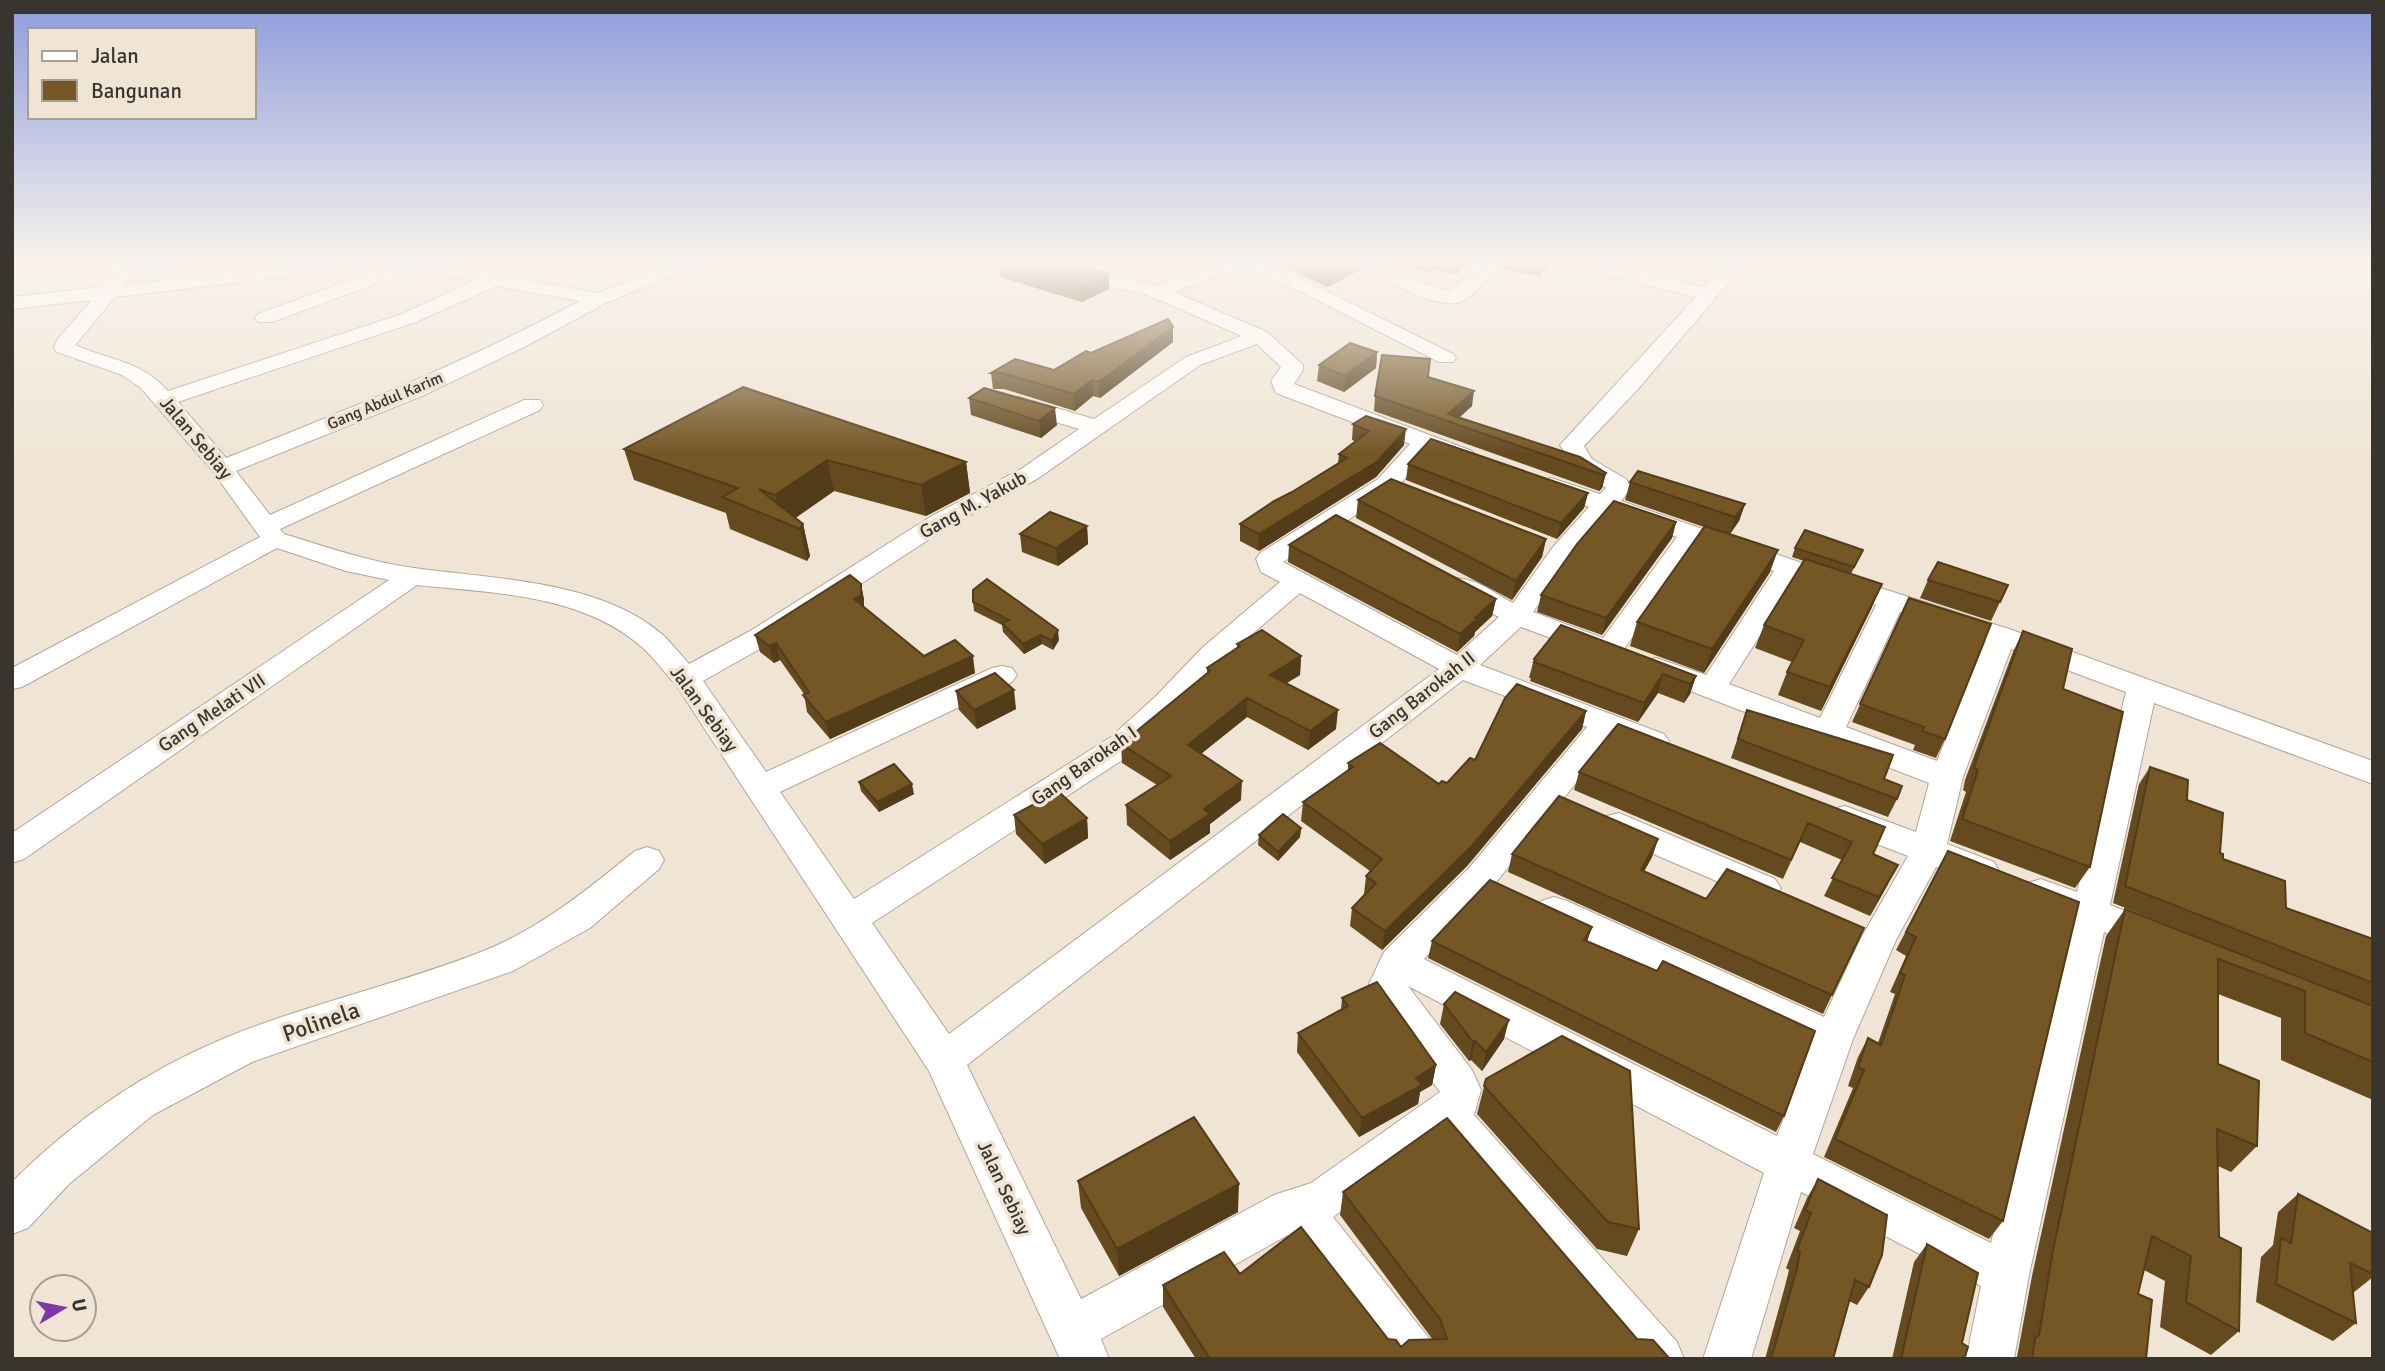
<svg xmlns="http://www.w3.org/2000/svg" width="2385" height="1371" font-family="Signika,sans-serif">
  <style>
    .lines { fill: none; stroke-linecap: round; stroke-linejoin: round }
    .minor-casing { stroke: #b1a698; stroke-width: 2 }
    .minor { fill: #fff; fill-rule: evenodd }
    .wall { fill: #654a20 }
    .shaded-wall { fill: #523c1a }
    .building { fill: #755625; stroke: #523c1a; stroke-width: 2 }
    .labels { text-anchor: middle; dominant-baseline: central; stroke-width: 7; stroke-linejoin: round; paint-order: stroke }
    .far-street-label { font-size: 16px; fill: #38342e; stroke: #f0e5d5 }
    .street-label { font-size: 19px; fill: #38342e; stroke: #f0e5d5 }
    .near-street-label { font-size: 23px; fill: #38342e; stroke: #f0e5d5 }
  </style>
  <rect width="100%" height="100%" fill="#f0e5d5"/>
  <g class="lines">
    <defs>
      <path id="minor" d="M118,262H182L173,267L130,273L123,285L321,262H377L368,267L115,297L75,345C111,361 140,360 168,391L402,314L474,281L403,268L402,274L272,322H258L255,318L258,314L392,265L390,262H428L597,293L681,262H708L705,266L651,284L606,303L526,346L422,396L236,471L270,515L524,400H540L543,405L540,410L280,529L284,534C327,547 369,562 414,568C492,579 602,580 664,636C673,645 681,655 689,664L750,631L930,517L1021,469L1079,429L1011,409L1008,404L1011,399L1019,397L1094,419L1186,357L1242,336L1150,296L1030,266L1027,262H1058L1156,286L1222,262H1268L1453,354L1456,358L1453,362H1439L1246,264L1174,292L1267,332L1303,365V370L1294,384L1472,451L1476,456L1472,461L1464,463L1429,451L1396,489L1283,562L1457,655L1499,617L1449,591L1445,585L1449,579C1471,574 1494,593 1513,603L1553,547L1589,507L1542,490L1539,485L1542,480L1551,478L1600,494L1606,488L1576,469L1560,445L1696,297L1602,274L1600,270L1602,266L1609,264L1704,287L1727,262H1746L1638,389L1584,446L1592,459L1626,479L1631,488L1621,501L1799,562L2012,630L2373,761V784L2154,703L2110,905L2164,926L2169,936L2164,946L2151,950L2104,932L2029,1275L2014,1359H1966L1981,1286L1801,1192L1751,1359H1703L1764,1173L1408,986L1472,1070L1481,1090L1474,1115L1677,1342L1684,1359H1628L1442,1138L1333,1217L1432,1342L1439,1359H1385L1296,1241L1288,1235L1101,1339L1109,1359H1060L929,1071L676,685C665,673 655,659 643,648C583,594 493,593 417,585L24,859L12,863V833L389,580L346,571L277,548L22,687L12,689V668L260,537L214,473L141,388L122,375L57,352L54,348L57,340L92,300L12,309V297L102,287ZM496,286L580,301C466,362 347,410 226,458L178,402L416,322ZM1257,344L1281,367L1271,381L1276,393L1410,444L1378,479L1260,553L1256,559L1261,572L1280,582L1203,647L1156,696L1111,737L854,899L780,792L1012,682L1017,675L1012,668L1002,666L992,668L766,772L703,681L770,643L948,527L1037,479L1200,365ZM1610,514L1677,537L1603,638L1533,612L1571,559ZM1698,545L1774,571L1706,675L1656,658L1646,660L1641,667L1646,674L1929,783L1916,832L1845,806L1833,809L1828,818L1833,827L1908,856L1861,938L1824,1017L1567,901L1554,897L1541,901L1536,911L1541,921L1810,1047L1777,1136L1424,959L1493,886L1613,737L1653,752L1664,748L1669,741L1664,734L1480,665L1521,627L1583,650L1596,652L1599,656L1609,659L1619,656ZM1796,579L1876,605L1820,718L1729,684ZM1300,593L1439,669L949,1034L872,923L1133,753L1178,710L1223,659ZM1900,612L1986,640L1937,761L1846,727ZM2011,649L2126,692L2077,892L2041,879L2028,883L2023,893L2028,903L2070,919L1991,1243L1813,1154L1853,1039L1896,940L1936,867L1982,884L1994,880L1999,871L1994,862L1947,844L1963,777ZM1463,680L1587,727L1469,868L1384,952L1369,984L1379,1006L1440,1092L1311,1183L1274,1195L1081,1299L967,1065Z
        M1354,262H1378L1418,281L1450,292L1481,262L1499,263C1491,275 1477,292 1465,300C1443,315 1378,276 1357,266Z
        M1619,813L1775,879L1781,888L1775,897L1763,901L1607,834L1602,825L1607,816Z
        M647,847L659,851L664,860L659,869L590,928L513,971L252,1062L153,1115L69,1184L28,1228L12,1234V1182C73,1121 145,1071 225,1038C310,1003 401,984 486,950C542,927 588,889 635,851Z"/>
    </defs>
    <use href="#minor" class="minor-casing"/>
    <use href="#minor" class="minor"/>
  </g>
  <path class="wall" d="M999,262L1109,274V289L1082,302L1000,277Z
    M1068,262H1096L1084,266Z
    M1274,262H1361L1360,270L1327,287Z
    M1388,262H1478L1475,264L1467,263L1457,274L1433,270L1430,273Z
    M1499,262H1550L1540,276L1498,269Z
    M1173,327V342L1100,398L1093,396L1075,411L1004,389H993L991,373L1054,370L1091,353Z
    M1377,352L1376,368L1344,392L1317,381L1319,365Z
    M1375,396L1472,406L1459,418L1606,473L1602,488L1599,491L1374,411Z
    M969,398L1057,425L1041,438L971,415Z
    M1353,424L1404,445L1376,477L1259,551L1240,541V524L1338,463L1339,454L1355,441L1352,440Z
    M624,449L966,462L970,493L926,516L834,491L795,518L803,524L810,556L807,561L730,529L726,513L634,480Z
    M1408,464L1588,493L1584,508L1557,539L1406,480Z
    M1630,482L1745,504L1739,521L1730,534L1770,572L1704,673L1630,646L1637,622L1704,527L1625,500Z
    M1358,500L1546,539L1542,557L1512,600L1356,518Z
    M1676,522L1672,538L1602,635L1537,612L1541,595Z
    M1087,526L1088,544L1058,566L1022,552L1020,534Z
    M1289,545L1496,599L1492,616L1475,632L1474,636L1457,652L1288,562Z
    M1795,548L1863,550L1851,574L1872,607L1821,711L1778,695L1787,672L1792,662L1755,648L1764,625L1804,561L1792,557Z
    M1928,580L2000,602L1991,621L1920,598Z
    M861,584L864,600V607L924,656L975,673L830,739L807,712L804,694L780,660L774,663L760,652L755,635Z
    M1909,598L1945,739L1936,758L1913,750L1915,745L1852,722Z
    M973,602L1059,640L1053,650L1042,644L1024,654L1003,632L1002,625L974,611Z
    M2023,631L2063,689L2090,867L2075,888L1950,841L1966,792L1963,790L1965,780L2013,652Z
    M1237,644L1301,656L1300,675L1286,683L1336,729L1308,750L1247,717L1201,754L1241,800L1210,824V833L1170,860L1127,825L1126,805L1157,785L1122,763L1121,744L1207,674V668L1237,648Z
    M1534,659L1696,676L1690,694L1684,703L1658,693L1638,722L1530,681L1531,678H1529Z
    M956,691L1016,709L977,729L959,710Z
    M1747,710L1884,779L1897,799L1888,817L1731,758Z
    M1586,711L1582,729L1467,866L1382,950L1350,926L1352,908L1364,894L1366,876L1370,871L1301,821L1303,802L1348,770V763L1439,784L1447,783L1475,760Z
    M2150,767L2187,800L2223,859L2286,908L2373,939V1100L2281,1060V1018L2218,994V1064L2257,1146L2231,1172L2218,1166L2219,1237L2239,1331L2211,1355L2160,1327L2165,1281L2144,1270L2138,1294L2146,1359H2015L2017,1357L2032,1276L2106,936L2125,909L2312,983L2113,903L2139,784Z
    M1579,772L1885,827L1873,854L1888,884L1870,916L1824,896L1842,860L1800,842L1783,879L1574,790Z
    M859,782L914,794L879,812L861,791Z
    M1014,815L1087,818L1088,838L1045,864L1016,834Z
    M1301,828L1300,837L1278,861L1258,845L1259,835Z
    M1658,839L1652,857L1644,871L1706,899L1832,995L1823,1014L1508,872L1512,854Z
    M1948,851L2003,1221L1989,1239L1824,1157L1853,1088L1848,1086L1858,1057L1868,1038L1878,1043L1895,994L1890,992L1906,956L1896,950Z
    M1592,927L1587,941L1784,1116L1776,1132L1428,958L1432,941Z
    M1342,998L1436,1065L1432,1085L1420,1092L1418,1104L1359,1137L1297,1052L1298,1033L1341,1010Z
    M1444,1004L1504,1039L1482,1071L1471,1060L1469,1061L1440,1024Z
    M1486,1079L1639,1229L1627,1256L1597,1249L1477,1114Z
    M1818,1179L1869,1287L1857,1305L1849,1301L1833,1359H1765L1785,1286L1789,1270L1786,1268L1800,1231L1794,1228L1807,1198Z
    M1078,1181L1238,1212L1119,1276L1081,1208Z
    M1343,1192L1637,1339L1670,1359H1196L1163,1307V1285L1240,1274L1388,1339L1401,1347L1433,1340L1340,1215Z
    M2298,1194L2373,1233V1277L2353,1293L2356,1323L2333,1341L2256,1302L2261,1257L2273,1245L2278,1212Z
    M1927,1244L1962,1343L1964,1359H1892L1914,1262Z"/>
  <path class="shaded-wall" d="M1084,262H1096L1084,266Z
    M1355,262H1361L1360,270L1327,287L1328,275Z
    M1431,262H1434L1433,270L1430,273Z
    M1459,262H1467L1457,274L1458,263Z
    M1544,262H1550L1540,276L1542,264Z
    M1109,274V289L1082,302L1081,287Z
    M1173,327V342L1100,398L1099,382Z
    M1377,352L1376,368L1344,392L1345,376Z
    M1092,380L1093,396L1075,411L1074,394Z
    M1474,391L1472,406L1452,423L1448,414Z
    M1055,408L1057,425L1041,438L1039,421Z
    M1406,429L1404,445L1376,477L1259,551V534Z
    M827,460L834,491L787,524L781,521L775,495Z
    M966,462L970,493L926,516L921,485Z
    M1606,473L1602,488L1599,491L1603,475Z
    M1588,493L1584,508L1557,539L1561,523Z
    M1745,504L1739,521L1729,535L1735,517Z
    M1676,522L1672,538L1602,635L1606,618Z
    M803,524L810,556L807,561L800,529Z
    M1087,526L1088,544L1058,566L1056,548Z
    M1546,539L1542,557L1512,600L1516,581Z
    M1778,550L1770,572L1704,673L1712,649Z
    M861,584L864,600V612L854,599Z
    M1882,584L1872,607L1821,711L1830,687Z
    M1496,599L1492,616L1475,632L1474,636L1457,652L1460,634L1475,618Z
    M1058,630L1059,640L1053,650L1052,641Z
    M1041,635L1042,644L1024,654L1023,644Z
    M776,643L780,660L774,663L769,646Z
    M973,656L975,673L830,739L826,722Z
    M1301,656L1300,675L1269,694L1270,675Z
    M1663,674L1658,693L1638,722L1644,703Z
    M1696,676L1690,694L1684,703L1690,684Z
    M1014,690L1016,709L977,729L974,710Z
    M1247,698V717L1188,764V745Z
    M1338,710L1336,729L1308,750L1310,731Z
    M1586,711L1582,729L1467,866L1382,950L1385,931Z
    M1242,781L1241,800L1210,824V833L1170,860V841L1204,809Z
    M912,784L914,794L879,812L877,802Z
    M1087,818L1088,838L1045,864L1042,844Z
    M1301,828L1300,837L1278,861V852Z
    M1658,839L1652,857L1635,888L1641,870Z
    M1898,865L1888,884L1870,916L1879,897Z
    M1592,927L1586,944L1584,940Z
    M1509,1020L1504,1039L1482,1071L1486,1052Z
    M1475,1041L1471,1060L1469,1061L1473,1042Z
    M1436,1065L1432,1085L1420,1092L1418,1104L1359,1137L1362,1118L1416,1078Z
    M1239,1184L1238,1212L1119,1276L1117,1249Z"/>
  <path class="building" d="M999,262H1061L1109,274L1081,287Z
    M1299,262H1355L1328,275Z
    M1529,262H1544L1542,264Z
    M1168,319L1173,327L1099,382L1092,380L1074,394L1002,373H991L1015,359L1054,370L1086,351L1091,353Z
    M1350,343L1377,352L1345,376L1319,365Z
    M1382,355L1430,359L1428,377L1474,391L1448,414L1580,457L1606,473L1603,475L1375,396Z
    M743,387L966,462L921,485L827,460L775,495L759,489L803,524L800,529L722,497L738,488L624,449Z
    M984,388L1055,408L1039,421L969,398Z
    M1366,416L1406,429L1378,461L1259,534L1240,524L1274,501L1292,492L1347,458L1339,454L1369,431L1353,424Z
    M1431,439L1588,493L1561,523L1408,464Z
    M1638,471L1745,504L1735,517L1630,482Z
    M1391,479L1546,539L1516,581L1358,500Z
    M1614,501L1676,522L1606,618L1541,595L1577,544Z
    M1050,512L1087,526L1056,548L1020,534Z
    M1336,515L1496,599L1475,618L1477,619L1460,634L1289,545Z
    M1705,526L1778,550L1712,649L1637,622Z
    M1805,530L1863,550L1854,567L1795,548Z
    M1805,559L1882,584L1830,687L1787,672L1804,640L1764,625Z
    M1938,562L2008,585L2000,602L1928,580Z
    M850,575L861,584V595L854,599L924,656L955,640L973,656L826,722L803,695L809,692L776,643L769,646L755,635Z
    M987,579L1058,630L1052,641L1041,635L1023,644L1002,623L1009,620L973,602V590Z
    M1909,598L1991,624L1945,739L1922,731L1924,727L1860,704Z
    M1561,625L1696,676L1690,684L1663,674L1644,703L1534,662L1536,660L1534,659Z
    M1262,630L1301,656L1270,675L1338,710L1310,731L1247,698L1188,745L1242,781L1204,809L1210,814L1170,841L1126,805L1171,776L1121,744L1210,671L1207,668L1240,646L1237,644Z
    M2023,631L2072,649L2063,689L2123,712L2090,867L1962,819L1978,770L1974,768L1977,758Z
    M995,673L1014,690L974,710L956,691Z
    M1517,684L1586,711L1471,847L1385,931L1352,908L1376,883L1366,876L1382,859L1303,802L1353,767L1348,763L1380,743L1439,784L1442,781L1447,783L1470,758L1475,760L1505,698Z
    M1747,710L1893,755L1884,779L1902,786L1897,799L1738,739Z
    M1618,724L1885,827L1873,854L1898,865L1879,897L1832,878L1852,842L1808,823L1791,860L1579,772Z
    M894,764L912,784L877,802L859,782Z
    M2150,767L2188,780L2187,800L2223,813L2220,853L2223,854V859L2285,881L2286,908L2373,939V983L2125,886Z
    M1058,791L1087,818L1042,844L1014,815Z
    M1559,796L1658,839L1641,870L1706,899L1727,869L1864,928L1832,995L1512,854Z
    M1283,814L1301,828L1278,852L1259,835Z
    M1948,851L2079,902L2003,1221L1835,1139L1864,1070L1858,1067L1868,1038L1881,1045L1905,975L1900,973L1916,937L1906,932Z
    M1490,880L1592,927L1584,940L1657,971L1663,961L1815,1031L1784,1116L1432,941Z
    M2125,909L2373,1006V1062L2305,1033V991L2218,959V1064L2259,1081L2257,1146L2217,1129L2219,1237L2241,1248L2239,1331L2186,1302L2191,1256L2152,1236L2138,1294L2152,1300L2146,1359H2032L2035,1338L2039,1335L2053,1250Z
    M1377,982L1436,1065L1416,1078L1422,1085L1362,1118L1298,1033L1348,1006L1342,998Z
    M1455,992L1509,1020L1486,1052L1475,1041L1473,1042L1444,1004Z
    M1562,1036L1630,1071L1639,1229L1608,1222L1484,1086L1486,1079Z
    M1194,1117L1239,1184L1117,1249L1078,1181Z
    M1447,1118L1637,1339L1653,1340L1670,1359H1210L1163,1285L1224,1252L1240,1274L1301,1227L1388,1339L1396,1340L1401,1347L1409,1340L1447,1339L1440,1319L1343,1192Z
    M1818,1179L1887,1215L1882,1255L1869,1287L1855,1280L1833,1359H1771L1797,1268L1800,1252L1797,1250L1811,1213L1805,1210Z
    M2298,1194L2373,1233V1274L2350,1263L2356,1323L2276,1284L2281,1238L2291,1243Z
    M1927,1244L1978,1273L1962,1343L1968,1347L1964,1359H1901Z"/>
  <linearGradient id="sky" x2="0" y2="1"><stop stop-color="#8e9bdb"/><stop offset="0.58" stop-color="#f8f3ec"/><stop offset="1" stop-color="#f8f3ec" stop-opacity="0"/></linearGradient>
  <rect width="2385" height="454" fill="url(#sky)"/>
  <g class="labels">
    <g class="far-street-label">
      <text transform="translate(385 401) rotate(-23)">Gang Abdul Karim</text>
    </g>
    <g class="street-label">
      <text transform="translate(196 438) rotate(50)">Jalan Sebiay</text>
      <text transform="translate(973 505) rotate(-29)">Gang M. Yakub</text>
      <text transform="translate(1422 695) rotate(-38)">Gang Barokah II</text>
      <text transform="translate(704 709) rotate(54)">Jalan Sebiay</text>
      <text transform="translate(212 713) rotate(-34)">Gang Melati VII</text>
      <text transform="translate(1084 766) rotate(-35)">Gang Barokah I</text>
      <text transform="translate(1004 1188) rotate(65)">Jalan Sebiay</text>
    </g>
    <g class="near-street-label">
      <text transform="translate(321 1022) rotate(-19)">Polinela</text>
    </g>
  </g>
  <rect width="2385" height="1371" fill="none" stroke="#38342e" stroke-width="28"/>
  <rect x="28" y="28" width="228" height="91" fill="#f0e5d5" stroke="#a69e92" stroke-width="2"/>
  <rect x="42" y="51" width="35" height="10" fill="#ffffff" stroke="#a69e92" stroke-width="2"/>
  <text x="91" y="63" font-size="21" fill="#38342e">Jalan</text>
  <rect x="42" y="80" width="35" height="21" fill="#755625" stroke="#a69e92" stroke-width="2"/>
  <text x="91" y="98" font-size="21" fill="#38342e">Bangunan</text>
  <g transform="translate(63 1308) rotate(80)"><circle r="33" fill="#f0e5d5" stroke="#a69e92" stroke-width="2"/>
  <path d="M0-5L12 26L0 18L-12 26Z" fill="#8037aa"/>
  <text y="-10" font-size="19" font-weight="bold" text-anchor="middle" fill="#38342e">U</text>
  </g>
</svg>
